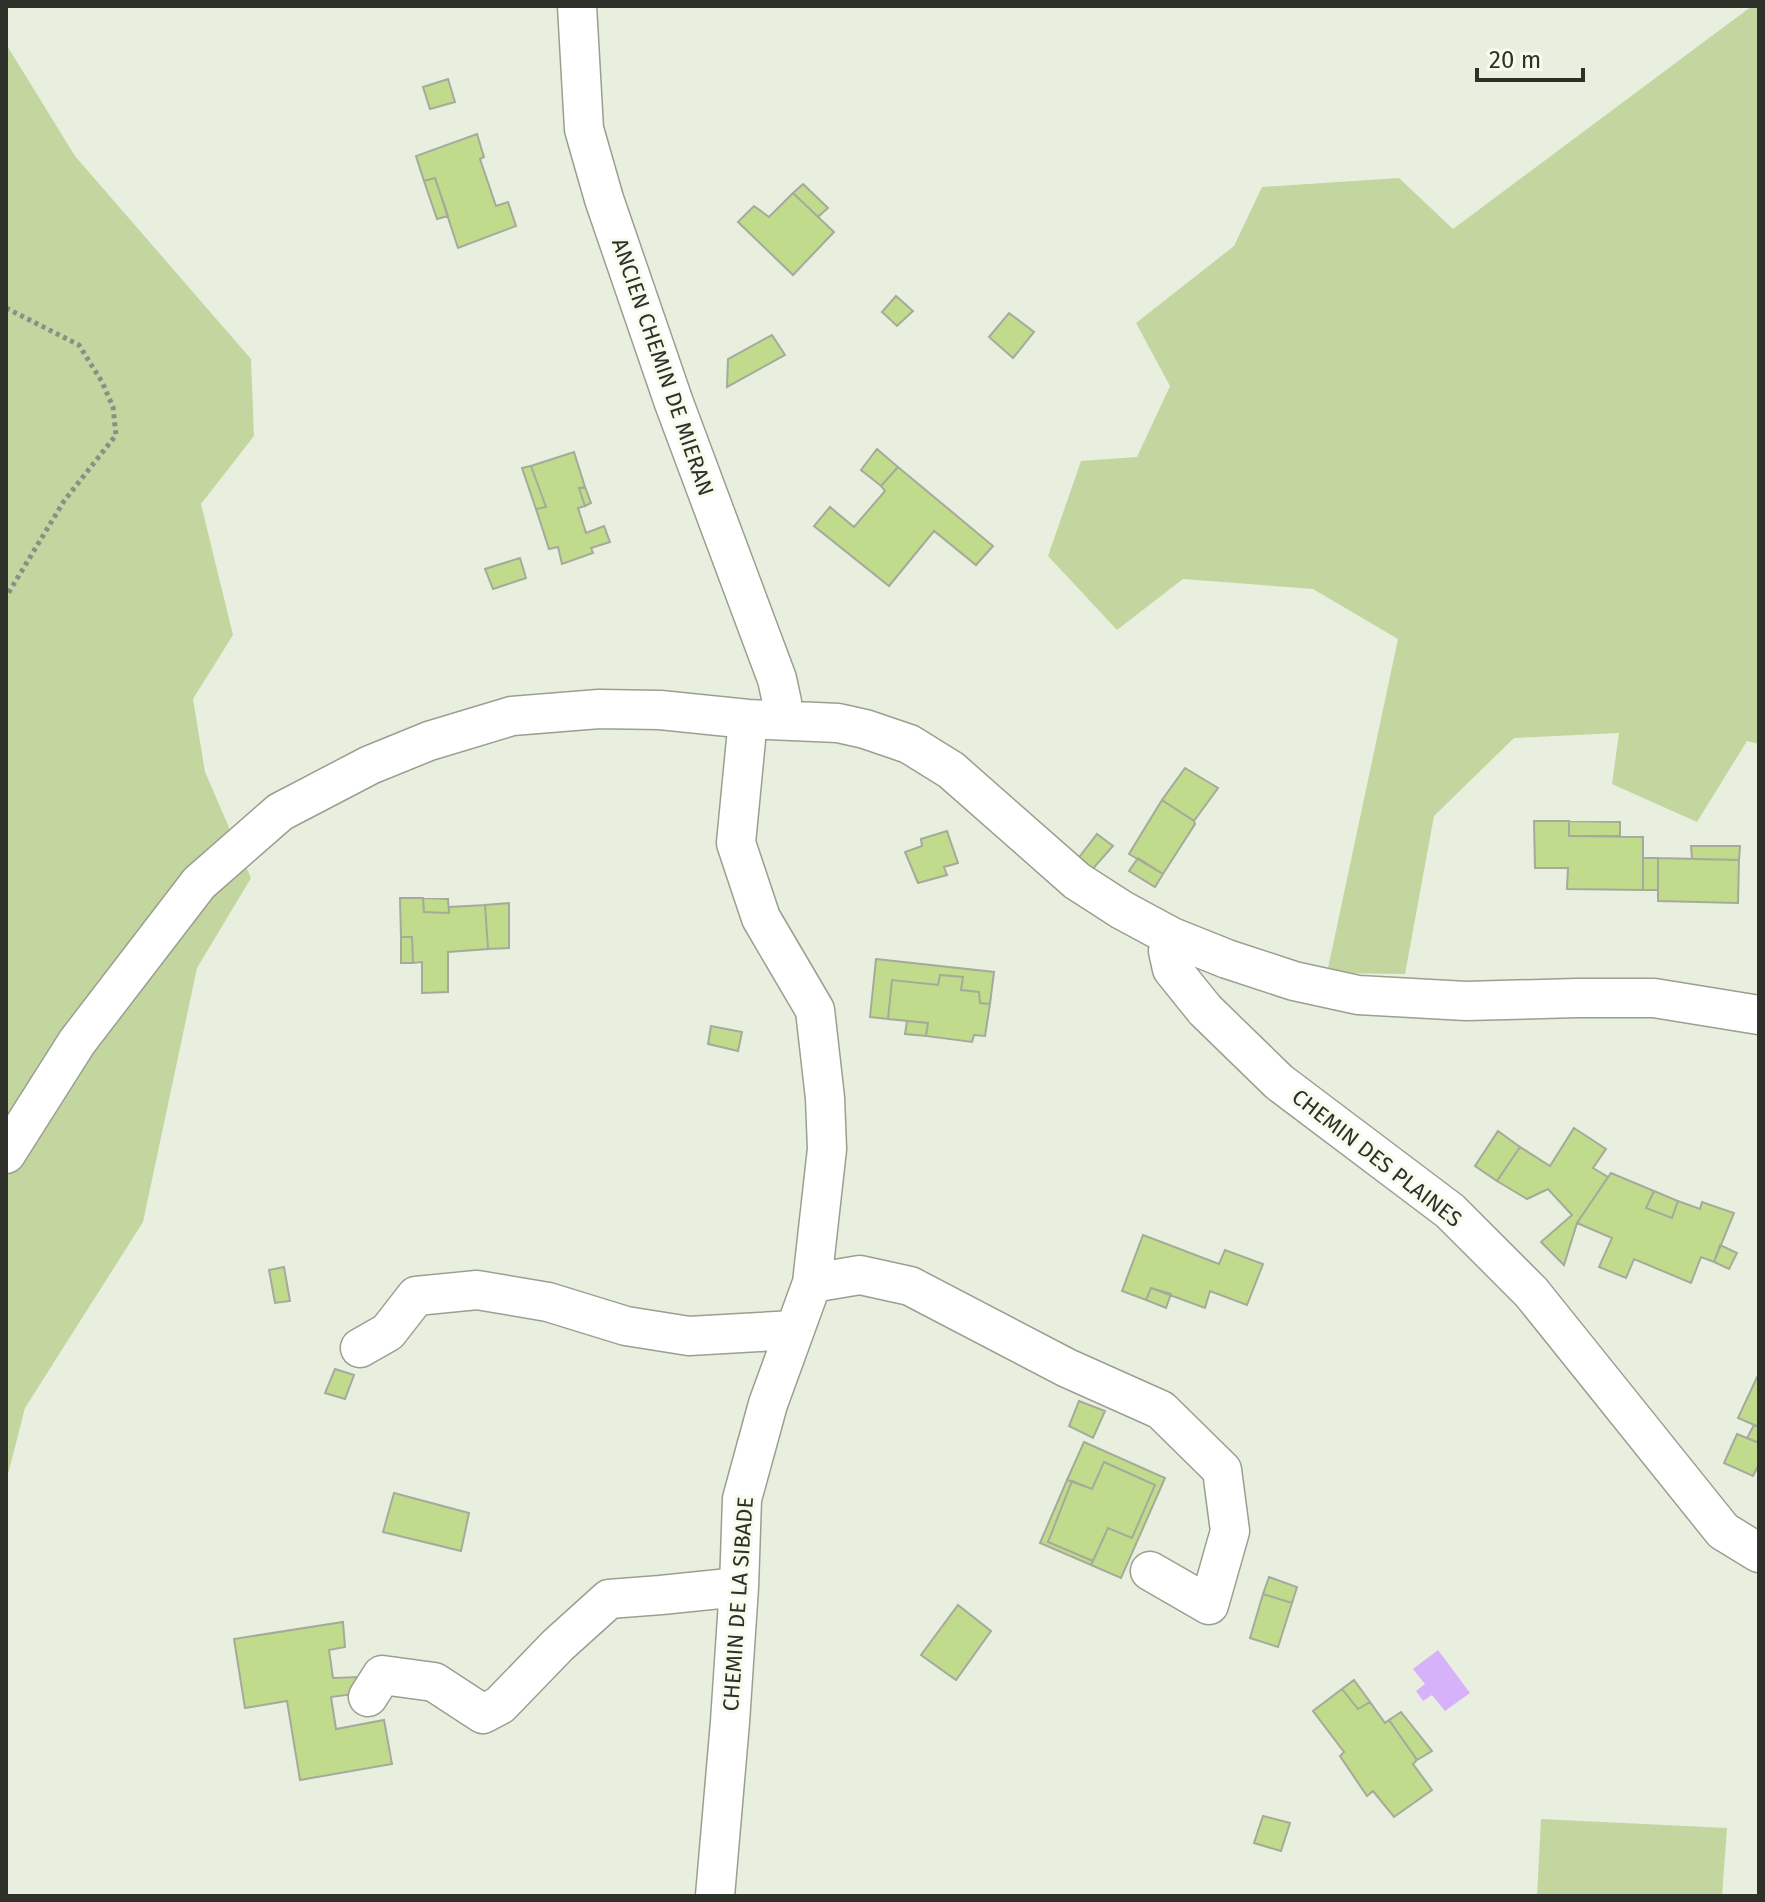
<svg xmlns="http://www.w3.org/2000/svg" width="1765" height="1902" font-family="'Fira Sans',sans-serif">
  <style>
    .green { fill: #c3d6a0 }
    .water { fill: #d6b2fb }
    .building { fill: #c0db8c; stroke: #a5aa9b; stroke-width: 2 }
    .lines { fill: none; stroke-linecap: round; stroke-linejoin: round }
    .minor-casing { stroke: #9a9f90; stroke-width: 41 }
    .path { stroke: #8b8f84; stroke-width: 5; stroke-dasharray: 4 4; stroke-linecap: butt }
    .minor { stroke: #fff; stroke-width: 38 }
    .labels { text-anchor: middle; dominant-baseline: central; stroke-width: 6; stroke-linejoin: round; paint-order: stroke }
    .street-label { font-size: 22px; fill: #2e302a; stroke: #f6fcec }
  </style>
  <rect width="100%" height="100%" fill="#e9efdf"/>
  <path class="green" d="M1752,6H1759V744L1747,741L1697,822L1612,784L1619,733L1514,738L1434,816L1405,974L1327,973L1398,639L1313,589L1183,579L1117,630L1048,556L1081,461L1137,457L1170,386L1136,323L1234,246L1262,187L1399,178L1453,229Z
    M6,44L75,156L251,359L254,436L201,504L233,635L193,699L205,772L251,878L197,968L143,1222L25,1408L6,1482Z
    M1541,1819L1727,1828L1722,1896H1537Z"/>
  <path class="water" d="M1438,1650L1470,1693L1445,1711L1432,1695L1423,1701L1416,1691L1425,1684L1413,1669Z"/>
  <path class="building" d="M448,79L455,102L430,109L423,87Z
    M477,134L484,157L480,159L496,206L508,202L516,226L458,248L435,178L424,181L416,156Z
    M435,178L448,216L437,219L424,181Z
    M803,184L828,208L818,217L793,193Z
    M793,193L834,232L793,275L738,222L754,206L769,217Z
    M896,296L913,311L897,326L882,312Z
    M1009,313L1034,332L1013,358L989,337Z
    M772,335L785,355L727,387L728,359Z
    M877,449L898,467L881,486L861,470Z
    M574,452L585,487L579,488L585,506L578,508L586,533L604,526L610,542L591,548L593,553L562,564L558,547L549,549L536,509L546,507L531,466Z
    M531,466L546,507L536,509L522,468Z
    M898,467L993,546L976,565L934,531L889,586L814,526L830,507L854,527L885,491L881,486Z
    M585,487L591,503L585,506L579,488Z
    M520,558L526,578L493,589L485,569Z
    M1185,768L1218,788L1194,821L1162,800Z
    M1162,800L1194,821L1195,824L1163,874L1129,854Z
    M1534,821H1569V836L1643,837V890L1567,889L1568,868H1535Z
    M1569,821L1620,822V836H1569Z
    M947,831L958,863L944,867L947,875L918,883L905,852L922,846L921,839Z
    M1097,834L1113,846L1091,871L1077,860Z
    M1691,846H1740L1739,860L1692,859Z
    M1138,858L1163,874L1155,887L1129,871Z
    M1643,858H1658V890H1643Z
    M1658,858L1739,860L1738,903L1658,901Z
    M400,898H423L424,912L449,913V907L485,905L488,949L448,952V992L422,993V962L413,963L412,937H401Z
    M423,898L448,899L449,913L424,912Z
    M509,903V948L488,949L485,905Z
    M401,937H412L413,963H401Z
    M876,959L994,972L990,1004L980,1003L979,992L961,990L963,977L940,975L938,985L892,980L888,1019L870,1017Z
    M940,975L963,977L961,990L979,992L980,1003L990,1004L985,1036L974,1035L972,1042L926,1036L928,1023L888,1019L892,980L938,985Z
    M907,1021L928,1023L926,1036L905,1034Z
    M711,1026L742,1032L738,1051L708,1044Z
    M1574,1128L1606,1149L1593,1168L1608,1177L1577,1223L1564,1265L1541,1242L1572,1215L1548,1189L1527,1199L1497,1181L1520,1147L1550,1166Z
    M1498,1131L1520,1147L1497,1181L1475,1166Z
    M1611,1173L1654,1191L1646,1208L1672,1218L1678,1201L1700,1209L1702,1202L1734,1213L1714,1262L1701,1257L1691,1283L1634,1259L1626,1278L1599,1267L1612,1238L1577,1223Z
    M1654,1191L1678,1201L1672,1218L1646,1208Z
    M1143,1235L1219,1264L1225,1250L1263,1264L1247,1305L1210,1291L1205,1308L1151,1288L1146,1300L1122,1291Z
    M1720,1245L1737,1253L1729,1269L1714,1262Z
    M284,1267L290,1301L275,1303L269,1270Z
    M1151,1288L1171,1294L1166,1308L1146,1300Z
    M335,1369L354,1375L345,1399L325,1393Z
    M1759,1373V1427L1738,1418Z
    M1079,1401L1105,1411L1093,1438L1069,1426Z
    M1754,1425L1759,1427V1443L1747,1438Z
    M1737,1434L1759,1443V1464L1753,1476L1724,1463Z
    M1084,1442L1165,1478L1121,1578L1091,1565L1108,1528L1132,1538L1155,1485L1104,1462L1092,1489L1067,1480Z
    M1104,1462L1155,1485L1132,1538L1108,1528L1093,1561L1048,1542L1072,1481L1092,1489Z
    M1067,1480L1072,1481L1048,1542L1093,1561L1091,1565L1040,1543Z
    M394,1493L469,1513L461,1551L383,1532Z
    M1269,1577L1297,1587L1292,1603L1263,1594Z
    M1263,1594L1292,1603L1278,1647L1250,1638Z
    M958,1605L991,1631L956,1680L921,1655Z
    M343,1622L345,1647L329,1650L333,1678L360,1677L361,1693L331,1697L336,1729L384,1720L392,1764L300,1780L287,1701L245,1708L234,1639Z
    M1354,1680L1370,1702L1358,1709L1342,1689Z
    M1342,1689L1358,1709L1370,1702L1385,1723L1389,1720L1417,1760L1413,1764L1432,1790L1394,1817L1373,1791L1367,1796L1340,1756L1344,1752L1313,1711Z
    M1401,1712L1432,1751L1417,1760L1389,1720Z
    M1263,1816L1290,1823L1281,1851L1254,1843Z"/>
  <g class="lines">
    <defs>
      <path id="minor" d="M577,6L584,129L604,199L674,403L777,679L782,702V720
        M1172,937L1168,951L1172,969L1205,1010L1279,1082L1450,1211L1531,1292L1723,1531L1759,1553
        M6,1154L77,1042L199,883L280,812L370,765L429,741L512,716L599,709L660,710L748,719L838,723L865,729L909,744L951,770L1077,881L1122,910L1172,937L1227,959L1294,981L1358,995L1466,1001L1577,998H1654L1759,1015
        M812,1283L860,1275L910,1286L1067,1368L1161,1410L1222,1470L1230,1531L1209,1605L1150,1571
        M360,1348L388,1332L416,1296L477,1290L548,1302L626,1326L689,1336L794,1330
        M368,1697L382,1675L434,1682L483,1714L500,1705L558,1645L609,1599L661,1595L739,1587
        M715,1896L730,1722L739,1587L742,1499L768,1404L812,1283L827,1149L825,1098L815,1010L761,918L736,843L748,719"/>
    </defs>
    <use href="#minor" class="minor-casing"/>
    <path class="path" d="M6,308L79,345L102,382L113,407L116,435L64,501L6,597"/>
    <use href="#minor" class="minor"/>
  </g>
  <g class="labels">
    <g class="street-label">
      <text transform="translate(663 367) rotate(71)">ANCIEN CHEMIN DE MIERAN</text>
      <text transform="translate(1377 1158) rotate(38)">CHEMIN DES PLAINES</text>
      <text transform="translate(738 1604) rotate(-86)">CHEMIN DE LA SIBADE</text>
    </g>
  </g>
  <rect width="1765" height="1902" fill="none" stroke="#2e302a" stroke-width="16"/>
  <path d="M1477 68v12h106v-12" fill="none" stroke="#2e302a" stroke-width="4"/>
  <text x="1489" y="68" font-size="24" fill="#2e302a" stroke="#f6fcec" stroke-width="6" paint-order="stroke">20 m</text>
</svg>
